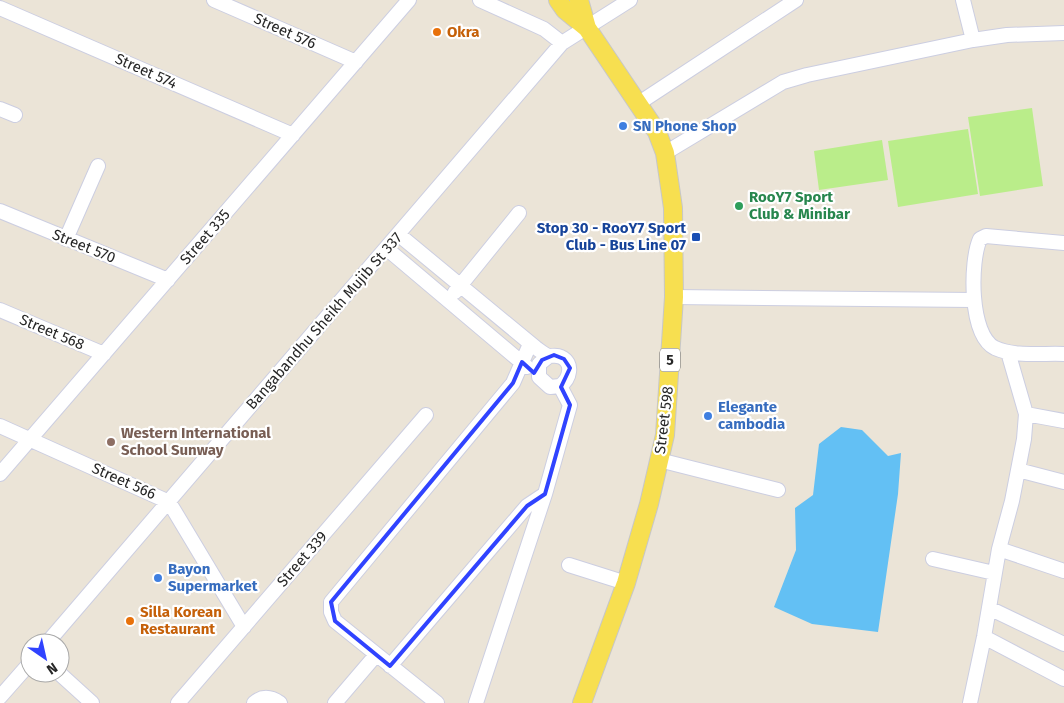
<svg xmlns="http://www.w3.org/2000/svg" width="1064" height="703" font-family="'Fira Sans',sans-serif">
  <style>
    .pitch { fill: #baed8a }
    .water { fill: #63c0f4 }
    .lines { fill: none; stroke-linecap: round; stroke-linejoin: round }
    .minor-casing { stroke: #cccee1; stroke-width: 16 }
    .major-casing { stroke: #c7c7c7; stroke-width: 20 }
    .minor { stroke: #fff; stroke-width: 14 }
    .major { stroke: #f7df50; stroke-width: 18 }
    .marked { fill: none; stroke: #3043ff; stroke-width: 4; stroke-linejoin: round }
    .food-dot { fill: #e8710a; stroke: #fff; stroke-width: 2 }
    .shop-dot { fill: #3f7fe0; stroke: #fff; stroke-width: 2 }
    .leisure-dot { fill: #2e9e5b; stroke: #fff; stroke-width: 2 }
    .transit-dot { fill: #1a4fb4; stroke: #fff; stroke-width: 2 }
    .education-dot { fill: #8d6e63; stroke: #fff; stroke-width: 2 }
    .labels { text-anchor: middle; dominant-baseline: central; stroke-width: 4.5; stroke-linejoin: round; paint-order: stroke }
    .shield { fill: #fff; stroke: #686868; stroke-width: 1 }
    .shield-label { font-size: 14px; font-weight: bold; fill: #272727 }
    .street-label { font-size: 15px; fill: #272727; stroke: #fff }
    .food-label { font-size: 15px; font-weight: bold; fill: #c56008; stroke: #fff; text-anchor: start }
    .shop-label { font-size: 15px; font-weight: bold; fill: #366cbe; stroke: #fff; text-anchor: start }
    .leisure-label { font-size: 15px; font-weight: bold; fill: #27864d; stroke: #fff; text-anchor: start }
    .transit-label { font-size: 15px; font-weight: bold; fill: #164399; stroke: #fff; text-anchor: end }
    .education-label { font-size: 15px; font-weight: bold; fill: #785e54; stroke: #fff; text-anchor: start }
  </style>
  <rect width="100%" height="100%" fill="#ebe4d7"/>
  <path class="pitch" d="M1032,108L1043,186L980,196L968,117Z
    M968,129L978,194L898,207L888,141Z
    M882,140L888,180L819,190L814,151Z"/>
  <path class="water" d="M841,427L862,430L888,456L901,453L898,494L878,632L812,624L774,607L796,550L795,508L813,495L819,444Z"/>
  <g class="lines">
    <defs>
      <path id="minor" d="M214,0L356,62
        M480,0L544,29L562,43
        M963,0L973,40
        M0,8L293,135
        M639,103L796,0
        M0,109L15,115
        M665,153L783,82L807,75L973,40L1007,35L1064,33
        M0,211L168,280
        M398,234L536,348C539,350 545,355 549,356C554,356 557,355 561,357C574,363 570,379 560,386L550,387L539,377V364L549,356
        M66,239L98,166
        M1064,243L986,236L980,239C970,261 969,335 995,348C1015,357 1043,353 1064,354
        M386,248L527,367
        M455,292L519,213
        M674,297L974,300
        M0,310L104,354
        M1026,414L1064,421
        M0,426L169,502L244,627
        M659,460L778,490
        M1018,470L1064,482
        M0,474L409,0
        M999,549L1064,571
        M933,559L994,573
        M569,565L626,583
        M989,608L1064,644
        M984,637L1064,679
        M47,643L562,43L630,0
        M390,666L527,506L545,494
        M59,673L92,703
        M0,697L30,663
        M178,703L426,415
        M254,703C263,695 271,697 280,703
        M335,703L376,655
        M437,703L335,621L331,612V602L513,383L530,344
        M476,703L545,494L570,405L560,386
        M970,703L984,637L999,549L1012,501L1024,439L1026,414L1008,352"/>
      <path id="major" d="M558,0L565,10L587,28L657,132L665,153L673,208L674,297L665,435L649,504L626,583L582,703
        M579,0L587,28"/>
    </defs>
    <use href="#minor" class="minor-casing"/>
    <use href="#major" class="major-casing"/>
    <use href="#minor" class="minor"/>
    <use href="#major" class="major"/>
  </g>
  <path class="marked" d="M554,355L564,359L570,368L561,387L570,405L545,494L527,506L390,666L335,621L331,602L513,383L522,362L534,373L542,360Z"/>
  <g class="food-dot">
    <circle cx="437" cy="32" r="5"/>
    <circle cx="130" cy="621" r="5"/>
  </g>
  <g class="shop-dot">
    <circle cx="623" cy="126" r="5"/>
    <circle cx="708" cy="416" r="5"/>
    <circle cx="158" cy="578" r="5"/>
  </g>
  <circle class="leisure-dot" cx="739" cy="206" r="5"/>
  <rect class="transit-dot" x="691" y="232" width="10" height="10" rx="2.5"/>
  <circle class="education-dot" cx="111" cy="442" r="5"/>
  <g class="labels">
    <rect class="shield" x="660" y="348.5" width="20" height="23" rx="4"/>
    <g class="shield-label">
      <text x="670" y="360">5</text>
    </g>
    <g class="street-label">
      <text transform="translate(285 31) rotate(24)">Street 576</text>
      <text transform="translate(146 71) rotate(24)">Street 574</text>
      <text transform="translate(205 237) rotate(-49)">Street 335</text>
      <text transform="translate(84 246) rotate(22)">Street 570</text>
      <text transform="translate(324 321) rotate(-49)">Bangabandhu Sheikh Mujib St 337</text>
      <text transform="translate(52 332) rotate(23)">Street 568</text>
      <text transform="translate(664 420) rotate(-83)">Street 598</text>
      <text transform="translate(124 481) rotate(24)">Street 566</text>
      <text transform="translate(302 559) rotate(-49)">Street 339</text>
    </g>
    <g class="food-label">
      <text x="447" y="32">Okra</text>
      <text x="140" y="612">Silla Korean<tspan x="140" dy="17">Restaurant</tspan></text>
    </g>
    <g class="shop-label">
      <text x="633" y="126">SN Phone Shop</text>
      <text x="718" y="407">Elegante<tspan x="718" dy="17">cambodia</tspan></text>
      <text x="168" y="569">Bayon<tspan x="168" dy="17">Supermarket</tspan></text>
    </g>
    <g class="leisure-label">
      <text x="749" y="197">RooY7 Sport<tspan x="749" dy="17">Club &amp; Minibar</tspan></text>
    </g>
    <g class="transit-label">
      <text x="686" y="228">Stop 30 - RooY7 Sport<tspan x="686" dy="17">Club - Bus Line 07</tspan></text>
    </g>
    <g class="education-label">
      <text x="121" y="433">Western International<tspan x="121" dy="17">School Sunway</tspan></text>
    </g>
  </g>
  <g transform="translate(45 658) rotate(146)"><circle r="24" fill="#ffffff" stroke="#a9a9a9"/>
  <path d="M0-4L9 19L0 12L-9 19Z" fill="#3043ff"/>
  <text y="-8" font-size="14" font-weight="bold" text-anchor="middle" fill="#272727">N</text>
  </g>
</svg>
